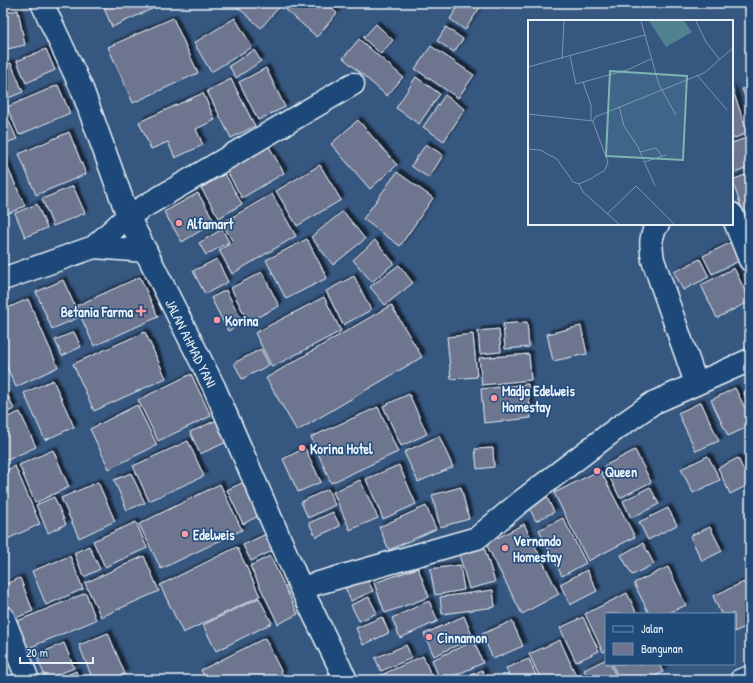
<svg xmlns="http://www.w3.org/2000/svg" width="753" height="683" font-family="'Patrick Hand',sans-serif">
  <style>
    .building { fill: #6d748f; stroke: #e8f1f8; filter: url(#shadow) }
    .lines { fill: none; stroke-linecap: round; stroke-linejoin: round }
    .street-casing { stroke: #e8f1f8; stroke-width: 25 }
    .secondary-casing { stroke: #e8f1f8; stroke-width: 25 }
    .highway-casing { stroke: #e8f1f8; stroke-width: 25 }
    .street { stroke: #1f4a7a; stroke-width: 22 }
    .secondary { stroke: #1f4a7a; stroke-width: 22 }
    .highway { stroke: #1f4a7a; stroke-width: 22 }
    .poi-dot { fill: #ff9aa2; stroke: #1f4a7a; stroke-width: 1.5 }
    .labels { text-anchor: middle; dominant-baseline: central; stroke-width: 3; stroke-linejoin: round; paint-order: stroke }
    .poi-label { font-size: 14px; font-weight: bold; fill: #e8f1f8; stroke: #1f4a7a; text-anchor: start }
    .street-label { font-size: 14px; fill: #e8f1f8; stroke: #1f4a7a }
    .inset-road { fill: none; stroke: #7d95b0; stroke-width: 1 }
    .view { fill: #7cb4b3; fill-opacity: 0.15; stroke: #7cb4b3; stroke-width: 2 }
    .inset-edge { fill: none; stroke: #e8f1f8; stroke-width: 2 }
  </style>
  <defs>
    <filter id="shadow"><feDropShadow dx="3.5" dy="-3.5" stdDeviation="1" flood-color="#0009"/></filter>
  </defs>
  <rect width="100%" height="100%" fill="#365780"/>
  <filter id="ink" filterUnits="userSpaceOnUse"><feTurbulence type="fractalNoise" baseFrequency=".025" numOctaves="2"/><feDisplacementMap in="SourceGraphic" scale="8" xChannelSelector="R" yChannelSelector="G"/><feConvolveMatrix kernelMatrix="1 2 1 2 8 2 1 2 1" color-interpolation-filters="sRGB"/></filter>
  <g filter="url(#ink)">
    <path class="building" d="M102,3H165L112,27Z
      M233,3H277L280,6L261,28Z
      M291,3H326L337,13L317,37L286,10Z
      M460,3H483L465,30L450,19Z
      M18,10L25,45L3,50V13Z
      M173,18L198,73L133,103L108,47Z
      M235,18L252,47L211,72L194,43Z
      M376,24L393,40L381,54L363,38Z
      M446,27L463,39L454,52L437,41Z
      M359,39L403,77L387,96L343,58Z
      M431,46L474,75L458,98L415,69Z
      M46,49L55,70L26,83L17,61Z
      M254,50L261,61L236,78L229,66Z
      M11,63L23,92L3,100V66Z
      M266,68L285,107L258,120L239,82Z
      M416,77L440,94L419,124L396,108Z
      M231,79L255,126L231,138L207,91Z
      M58,85L70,113L19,135L7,107Z
      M750,85V109L742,89Z
      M732,88L748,133L732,139Z
      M203,93L215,120L196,129L203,145L175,158L168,142L151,149L139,122Z
      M445,95L465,109L444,141L423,127Z
      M4,110L17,139L3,144V111Z
      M358,120L397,165L370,189L331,144Z
      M69,132L86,174L36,195L19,154Z
      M749,137L750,167L732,174V143Z
      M266,141L284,173L242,198L224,166Z
      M426,144L443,155L429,178L411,166Z
      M3,157L25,206L3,216Z
      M320,165L341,200L297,226L276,191Z
      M397,172L433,198L400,246L363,219Z
      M750,173V209L743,212L732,180Z
      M225,174L242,204L219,218L201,188Z
      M73,186L85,213L53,226L42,199Z
      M198,193L215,222L182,242L164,212Z
      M272,194L296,236L232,274L219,250L233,242L222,223Z
      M37,204L47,228L25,237L15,213Z
      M343,211L365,239L333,265L311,237Z
      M222,229L229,242L206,255L199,243Z
      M307,239L327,278L286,299L266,260Z
      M375,240L394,263L372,282L353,260Z
      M732,242L741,260L712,274L703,256Z
      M217,259L228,282L205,294L193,271Z
      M700,259L709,277L683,290L674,272Z
      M399,265L413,283L385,305L370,287Z
      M734,268L750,301L717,318L701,285Z
      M262,272L279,306L248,322L231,288Z
      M354,276L371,310L343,325L326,291Z
      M140,277L158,317L94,346L76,306Z
      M63,280L80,317L52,329L36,292Z
      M226,290L243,323L228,331L211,298Z
      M324,297L341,331L272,367L255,333Z
      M28,299L58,367L16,387L3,359V310Z
      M391,305L422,357L297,431L266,378Z
      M527,322L529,347L505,349L503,324Z
      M581,326L587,354L553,361L547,334Z
      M499,329L501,352L480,354L478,331Z
      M74,332L81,347L62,356L55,340Z
      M145,332L166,378L94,411L73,364Z
      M473,334L477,377L451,379L447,337Z
      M261,349L269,365L242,379L234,363Z
      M529,354L531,380L482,385L479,358Z
      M191,374L211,416L158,441L138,400Z
      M53,380L74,427L45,440L24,393Z
      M528,384L531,418L484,423L481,389Z
      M735,388L750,418V426L728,436L711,400Z
      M750,390V405L744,393Z
      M409,394L427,434L401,446L383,406Z
      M8,396L14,409L3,414V398Z
      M701,402L719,441L696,451L678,413Z
      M137,405L157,445L109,469L90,429Z
      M378,407L398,452L331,483L311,437Z
      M20,412L36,447L3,462V419Z
      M217,420L227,442L200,454L190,432Z
      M439,436L453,467L418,482L404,452Z
      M188,441L204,476L149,501L133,466Z
      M305,448L321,482L298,492L283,459Z
      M493,448L494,467L477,469L475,449Z
      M53,450L69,487L35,503L19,465Z
      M635,450L651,482L620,498L604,466Z
      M708,456L720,480L693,493L681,469Z
      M738,458L750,484L730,494L718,468Z
      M399,465L416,504L383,519L366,479Z
      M15,466L40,524L3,541V472Z
      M600,470L635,537L588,561L554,493Z
      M131,473L145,503L127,510L114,480Z
      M248,480L264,513L243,524L227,490Z
      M360,480L378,518L350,530L333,492Z
      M98,482L115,521L79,538L61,498Z
      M220,484L242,530L161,569L139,524Z
      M461,487L469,519L440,527L432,495Z
      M650,487L659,504L631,518L623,501Z
      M328,489L335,505L308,518L301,502Z
      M544,491L554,512L536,521L525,500Z
      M54,497L66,524L48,533L36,505Z
      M426,506L436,529L389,550L379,527Z
      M668,508L677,525L648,540L639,522Z
      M333,512L340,526L316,537L309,523Z
      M563,518L586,563L562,576L539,530Z
      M136,522L147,548L105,567L93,541Z
      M524,524L559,594L522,614L486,544Z
      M710,527L722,551L702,561L690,536Z
      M266,534L274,550L251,561L243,545Z
      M643,543L654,564L632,575L621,555Z
      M89,546L100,569L84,577L74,553Z
      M237,547L260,596L183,633L160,585Z
      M484,547L495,582L469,589L459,554Z
      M70,556L83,589L46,605L32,571Z
      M144,556L159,591L101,617L85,583Z
      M270,556L298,614L278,624L250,566Z
      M460,565L464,590L435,595L430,569Z
      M668,567L686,605L667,614H649L634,583Z
      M418,568L429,597L385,613L374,583Z
      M587,570L597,591L570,605L560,584Z
      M365,574L373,591L351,601L343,583Z
      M20,578L33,611L11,620L3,601V585Z
      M744,582L750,597V625L734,632V614H721L713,596Z
      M493,590L495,607L442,614L440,597Z
      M86,593L96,620L21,651L10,624Z
      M627,593L637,614H606V651L603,652L585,614Z
      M369,597L377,613L359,621L351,605Z
      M259,598L272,623L216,651L203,625Z
      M429,601L438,621L400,638L392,618Z
      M464,616L473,638L434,656L424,634Z
      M382,617L389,633L363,645L356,628Z
      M583,617L599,651L576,662L560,628Z
      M512,621L523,646L493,659L482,634Z
      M108,633L125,674L110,680H93L79,645Z
      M265,638L283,675L273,680H206L201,670Z
      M560,640L578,680H541L529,654Z
      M474,641L483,663L445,680H440L432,660Z
      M64,643L74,668L46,679L36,655Z
      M406,645L412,658L381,671L375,658Z
      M423,656L433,680H381L379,676Z
      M529,659L538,680H511L506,668Z
      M606,659V664H610L618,680H589L584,670Z
      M612,664H659L663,672L648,680H620Z
      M482,670L487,680H460Z
      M76,671L79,680H56Z"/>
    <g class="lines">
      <defs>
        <path id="street" d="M732,214L750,260
          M128,216L353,84
          M658,224C649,236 651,246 653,260L696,383
          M301,588L477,538L519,503L616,429L653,403L750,360
          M3,617L28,680"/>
        <path id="secondary" d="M94,247L146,251
          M3,279L94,247L128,216"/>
        <g id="highway">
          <path id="s1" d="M42,3L82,89L128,216L214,387L301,588L346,680"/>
          <path d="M741,680L750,677"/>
        </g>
      </defs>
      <use href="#street" class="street-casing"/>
      <use href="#secondary" class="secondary-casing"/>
      <use href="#highway" class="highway-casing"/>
      <use href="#street" class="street"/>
      <use href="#secondary" class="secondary"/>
      <use href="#highway" class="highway"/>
    </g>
  </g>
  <g class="poi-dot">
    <circle cx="179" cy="223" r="4"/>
    <path d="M139 305h4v4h4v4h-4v4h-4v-4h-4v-4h4z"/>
    <circle cx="217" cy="320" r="4"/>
    <circle cx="494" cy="398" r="4"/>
    <circle cx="302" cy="448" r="4"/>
    <circle cx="597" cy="471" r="4"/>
    <circle cx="185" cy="534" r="4"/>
    <circle cx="505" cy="548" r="4"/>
    <circle cx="429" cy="637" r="4"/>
  </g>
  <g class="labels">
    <g class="poi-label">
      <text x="187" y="223">Alfamart</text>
      <text x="133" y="311" text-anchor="end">Betania Farma</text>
      <text x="225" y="320">Korina</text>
      <text x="502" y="390">Madja Edelweis<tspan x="502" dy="16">Homestay</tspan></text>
      <text x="310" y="448">Korina Hotel</text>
      <text x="605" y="471">Queen</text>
      <text x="193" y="534">Edelweis</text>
      <text x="513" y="540">Vernando<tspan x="513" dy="16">Homestay</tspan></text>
      <text x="437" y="637">Cinnamon</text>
    </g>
    <g class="street-label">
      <text stroke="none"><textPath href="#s1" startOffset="372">JALAN AHMAD YANI</textPath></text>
    </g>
  </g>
  <g transform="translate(528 20)">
    <rect width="205" height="205" fill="#365780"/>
    <path d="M121,1H156L164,12L138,27Z" fill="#50838f"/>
    <path class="inset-road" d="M113,1L131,65L148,95M168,1L178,22L192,40M42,36L48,64L99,50L123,39M34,39L36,1M0,47L117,15M169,55L199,90M55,62L63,85V100M91,86L96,106L110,127L127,166M0,94L65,101M0,129L12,130L29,139L45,162L51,164L64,158L77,150L80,142L65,102L67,97L176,53L205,28M112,132L128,128L134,136M116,142L138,135M51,164L55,172L91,204M79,194L108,166L146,204"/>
    <path class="view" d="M82,51L159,56L155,140L78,136Z"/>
    <rect width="205" height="205" class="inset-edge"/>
  </g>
  <rect width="753" height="683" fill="none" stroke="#1f4a7a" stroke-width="16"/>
  <rect x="8" y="8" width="737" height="667" fill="none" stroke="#e8f1f8" stroke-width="1.5" filter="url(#ink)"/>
  <rect x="605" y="613" width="130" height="52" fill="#1f4a7a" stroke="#6f8dac"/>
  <rect x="613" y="626" width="20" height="6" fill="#1f4a7a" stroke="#6f8dac"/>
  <text x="641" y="633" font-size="12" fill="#e8f1f8">Jalan</text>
  <rect x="613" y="643" width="20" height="12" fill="#6d748f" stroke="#6f8dac"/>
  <text x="641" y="653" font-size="12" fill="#e8f1f8">Bangunan</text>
  <path d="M20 657v6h73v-6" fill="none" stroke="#e8f1f8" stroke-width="2"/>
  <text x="26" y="657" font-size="12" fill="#e8f1f8" stroke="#1f4a7a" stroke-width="3" paint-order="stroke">20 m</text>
</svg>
